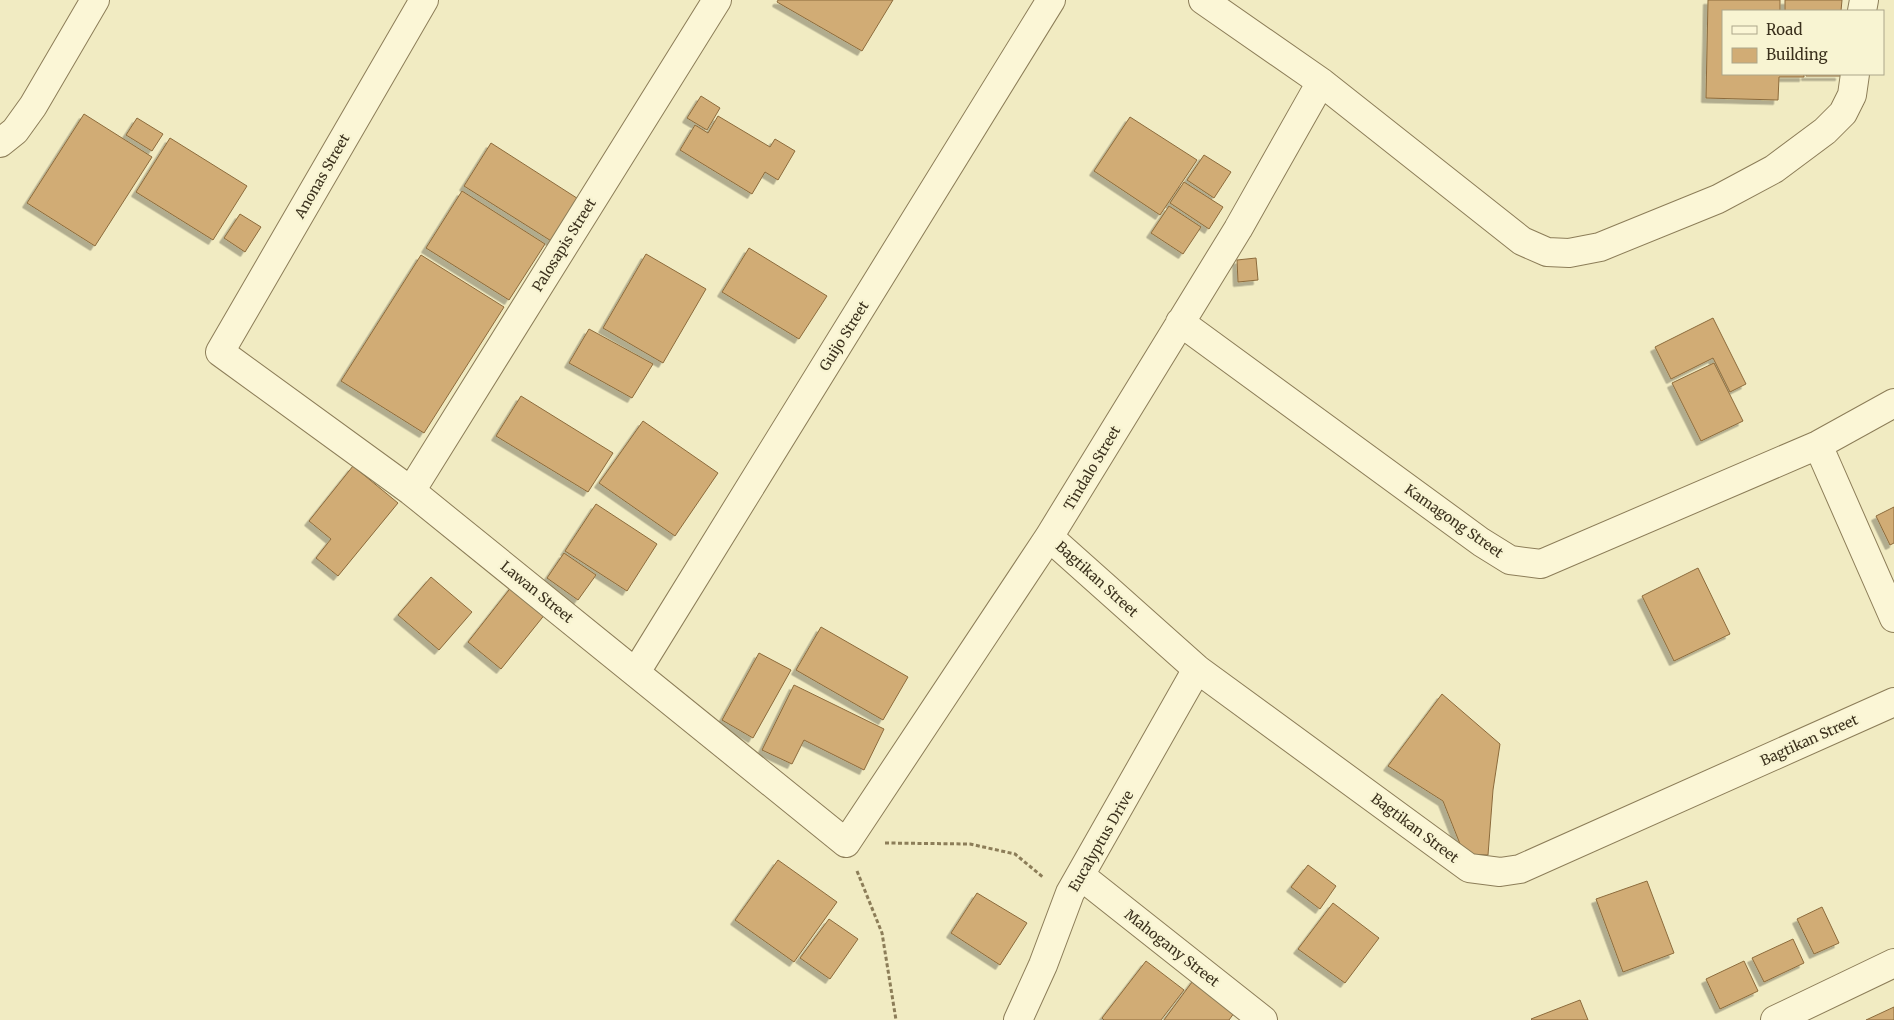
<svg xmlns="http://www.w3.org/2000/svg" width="1894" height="1020" font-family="Merriweather,serif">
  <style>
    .building { fill: #d1ac75; stroke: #8c6b3c; filter: url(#shadow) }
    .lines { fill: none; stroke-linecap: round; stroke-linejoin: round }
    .minor-casing { stroke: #8c7d58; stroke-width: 30 }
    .path { stroke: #8c7d58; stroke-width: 3; stroke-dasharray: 4 2.5; stroke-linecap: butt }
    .minor { stroke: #fbf6d6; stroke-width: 28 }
    .labels { text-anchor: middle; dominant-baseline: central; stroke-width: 5; stroke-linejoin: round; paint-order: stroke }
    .street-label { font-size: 14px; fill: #3b311d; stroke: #f8f4d2 }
  </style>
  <defs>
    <filter id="shadow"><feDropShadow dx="-4.5" dy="4.5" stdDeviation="0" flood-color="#0004"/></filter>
  </defs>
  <rect width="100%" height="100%" fill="#f1ebc2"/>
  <path class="building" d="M778,0H893L862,51L777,2Z
    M1708,0H1780V11H1723V74H1804V77H1779L1778,100L1706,98Z
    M1785,0H1842L1841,11H1785Z
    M1806,74H1840V76H1806Z
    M701,96L720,108L707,130L687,118Z
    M84,114L152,157L95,246L27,203Z
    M718,116L770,147L775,139L795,151L778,180L765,172L752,194L680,150L695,125L708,133Z
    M1130,117L1197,160L1160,215L1094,171Z
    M137,118L163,134L152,151L126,135Z
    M170,138L247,186L213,240L136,192Z
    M491,143L583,202L556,244L464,186Z
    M1204,155L1231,172L1214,198L1187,180Z
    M1184,182L1223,207L1209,229L1170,203Z
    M462,191L545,244L509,300L426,248Z
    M1169,206L1201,227L1183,254L1151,233Z
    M240,214L261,227L245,252L224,238Z
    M749,248L827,296L799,339L722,292Z
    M646,254L706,289L663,363L603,328Z
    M421,255L504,307L424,433L341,381Z
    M1256,258L1258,280L1238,282L1237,260Z
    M1713,318L1746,384L1730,392L1713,358L1671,379L1655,347Z
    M589,329L653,364L632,398L569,363Z
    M1714,363L1743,421L1701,441L1672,383Z
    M521,396L613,453L588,492L496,436Z
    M643,421L718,473L675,536L599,483Z
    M353,466L398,503L338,576L316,558L331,539L309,521Z
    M596,504L657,544L627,591L565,551Z
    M1894,507V543L1890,545L1876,516Z
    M564,553L596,575L578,600L547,578Z
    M1698,568L1730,634L1674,661L1642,596Z
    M431,577L472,612L439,650L398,615Z
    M516,581L550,608L501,669L468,642Z
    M821,627L908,677L883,720L796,670Z
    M759,653L791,670L753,738L722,720Z
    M794,685L884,729L864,770L804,740L792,764L762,750Z
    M1442,694L1500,744L1493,790L1488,855L1464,854L1443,801L1388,766Z
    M778,860L837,902L794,962L735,920Z
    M1308,865L1336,886L1320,909L1291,887Z
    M1647,881L1674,953L1623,972L1596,899Z
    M977,893L1027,923L1000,965L951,933Z
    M1333,903L1379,938L1345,983L1298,949Z
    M1822,907L1839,943L1814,954L1797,919Z
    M829,919L858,939L830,979L800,958Z
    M1793,939L1804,963L1764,982L1752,958Z
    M1146,961L1184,990L1161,1020H1104L1102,1018Z
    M1744,961L1758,991L1720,1009L1706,979Z
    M1195,978L1237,1009L1229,1020H1164Z
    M1580,1000L1588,1020H1532L1531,1019Z
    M1894,1007V1020H1866Z"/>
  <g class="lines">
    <defs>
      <path id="minor" d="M424,0L220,352L411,491L846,843L1049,537L1238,229L1321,82
        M1203,0L1321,82L1522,241L1547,252L1569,253L1600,247L1718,199L1774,169L1825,131L1843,113L1852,95L1855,74
        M1862,11L1864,0
        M0,143L15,131L33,106L95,0
        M1180,322L1481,542L1510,560L1541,564L1818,445L1894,403
        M1818,445L1894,618
        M411,491L717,0
        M1049,537L1197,669L1469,868L1500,872L1520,869L1894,702
        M636,672L1051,0
        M1081,876L1263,1020
        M1018,1020L1043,965L1070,893L1197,669
        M1775,1020L1894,963"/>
    </defs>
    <use href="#minor" class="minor-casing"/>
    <path class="path" d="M885,843L970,844L1015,854L1044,878
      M857,871L882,933L896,1020"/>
    <use href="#minor" class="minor"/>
  </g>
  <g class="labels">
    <g class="street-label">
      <text transform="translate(322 176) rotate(-60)">Anonas Street</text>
      <text transform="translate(564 245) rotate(-58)">Palosapis Street</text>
      <text transform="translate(844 336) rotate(-58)">Guijo Street</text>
      <text transform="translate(1092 468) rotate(-59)">Tindalo Street</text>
      <text transform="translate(1454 521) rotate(35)">Kamagong Street</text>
      <text transform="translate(1097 579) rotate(42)">Bagtikan Street</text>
      <text transform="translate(537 592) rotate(39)">Lawan Street</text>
      <text transform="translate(1809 740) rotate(-24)">Bagtikan Street</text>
      <text transform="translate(1415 828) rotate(37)">Bagtikan Street</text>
      <text transform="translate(1101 841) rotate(-60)">Eucalyptus Drive</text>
      <text transform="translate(1172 948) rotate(38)">Mahogany Street</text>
    </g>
  </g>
  <rect x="1722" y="10" width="162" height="65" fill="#f8f4d2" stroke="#aca68a"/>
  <rect x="1732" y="26" width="25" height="8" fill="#fbf6d6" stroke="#aca68a"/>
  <text x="1766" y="35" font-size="15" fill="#3b311d">Road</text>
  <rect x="1732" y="48" width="25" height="15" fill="#d1ac75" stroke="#aca68a"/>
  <text x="1766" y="60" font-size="15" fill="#3b311d">Building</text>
</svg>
